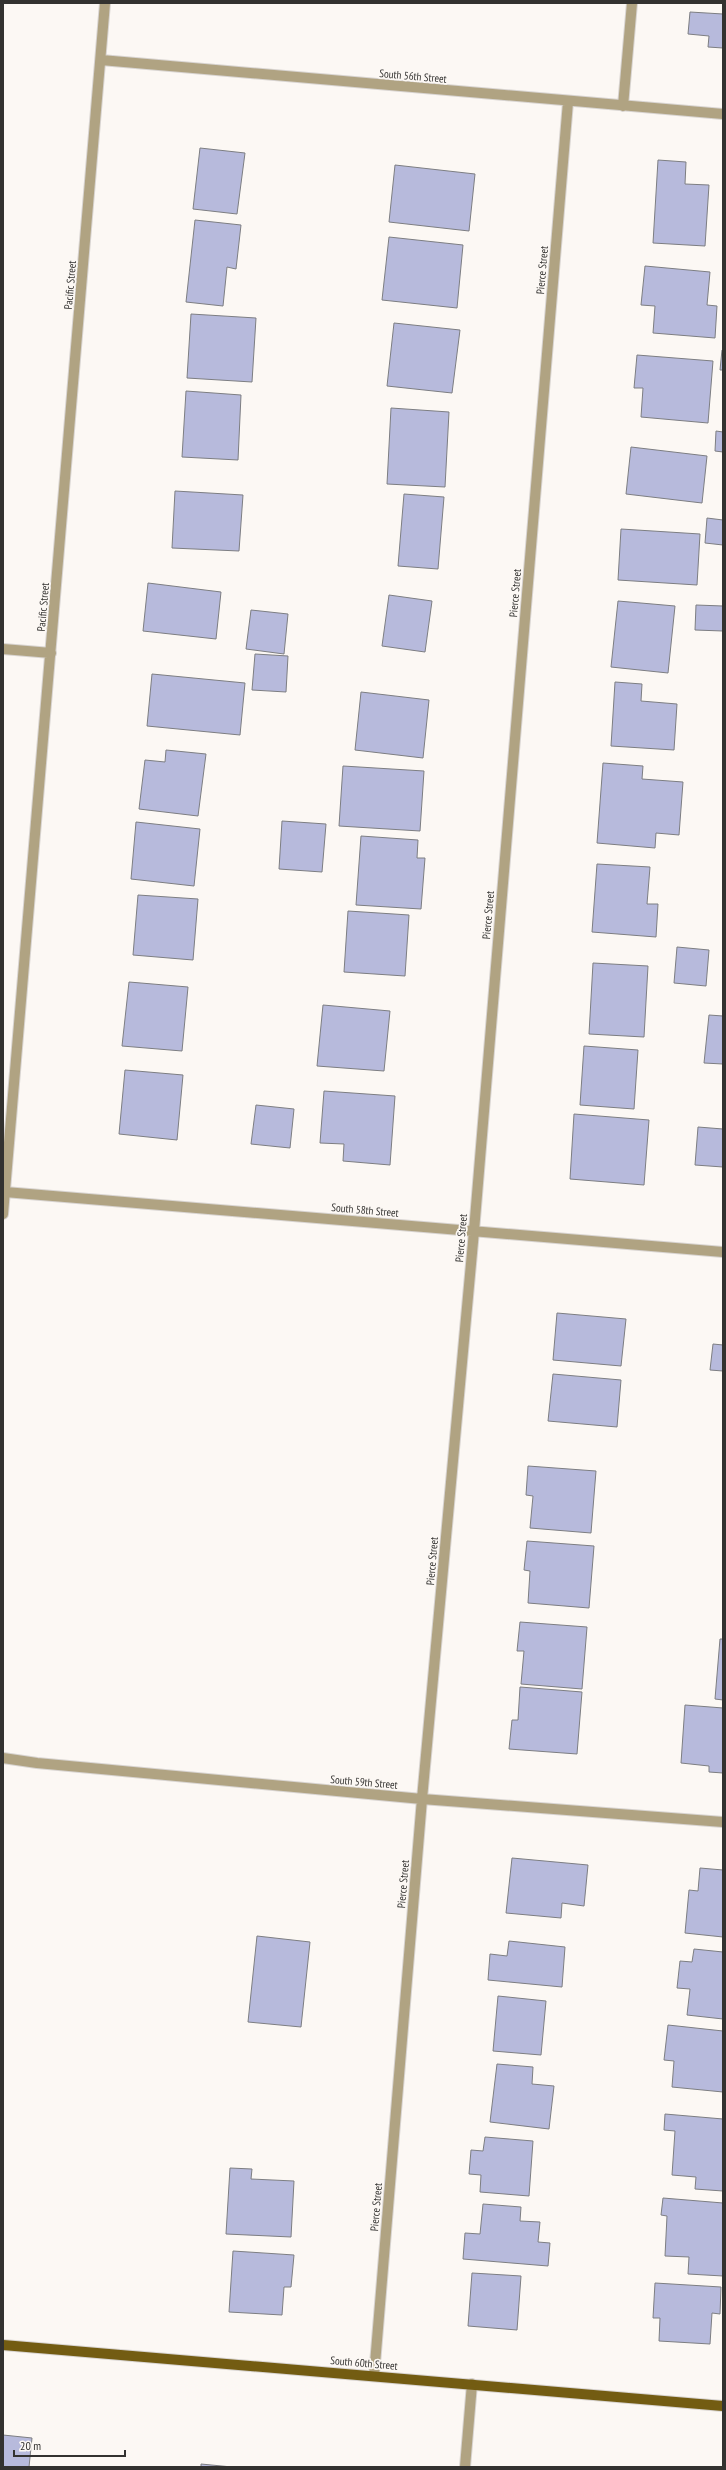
<svg xmlns="http://www.w3.org/2000/svg" width="726" height="2470" font-family="'PT Sans Narrow',sans-serif">
  <style>
    .building { fill: #b7badc; stroke: #7d7e82 }
    .lines { fill: none; stroke-linecap: round; stroke-linejoin: round }
    .minor-casing { stroke: #d8d4d1; stroke-width: 12 }
    .major-casing { stroke: #d8d4d1; stroke-width: 12 }
    .minor { stroke: #b0a382; stroke-width: 10 }
    .major { stroke: #735c12; stroke-width: 10 }
    .labels { text-anchor: middle; dominant-baseline: central; stroke-width: 3.5; stroke-linejoin: round; paint-order: stroke }
    .street-label { font-size: 11px; fill: #333230; stroke: #fcf8f4 }
  </style>
  <rect width="100%" height="100%" fill="#fcf8f4"/>
  <path class="building" d="M690,12L723,14V48L708,47L709,36L688,34Z
    M200,148L245,153L237,214L193,209Z
    M658,160L686,162L685,184L709,185L705,246L653,243Z
    M395,165L475,174L469,231L389,222Z
    M195,220L241,225L236,269L227,267L223,306L186,302Z
    M389,237L463,245L457,308L382,300Z
    M645,266L710,272L707,305L717,306L715,338L653,333L655,306L641,305Z
    M191,314L256,318L252,382L187,378Z
    M394,323L460,330L452,393L387,386Z
    M722,350H723V370H720Z
    M637,355L713,361L708,423L641,417L643,388H634Z
    M186,391L241,395L238,460L182,457Z
    M391,408L449,412L445,487L387,484Z
    M716,431L723,432V452L715,451Z
    M631,447L707,456L702,503L626,494Z
    M175,491L243,495L239,551L172,548Z
    M404,494L444,497L438,569L398,566Z
    M707,518L723,520V545L705,543Z
    M621,529L700,534L697,585L618,580Z
    M148,583L221,592L216,639L143,631Z
    M389,595L432,601L425,652L382,646Z
    M618,601L675,606L668,673L611,667Z
    M696,605L723,606V631L695,630Z
    M251,610L288,614L284,654L246,649Z
    M255,654L288,656L286,692L252,690Z
    M152,674L245,683L240,735L147,726Z
    M615,682L642,684L641,701L677,704L674,750L611,746Z
    M361,692L429,700L423,758L355,750Z
    M166,750L206,754L198,816L139,809L145,760L165,762Z
    M603,763L643,766L642,779L683,782L679,835L656,833L655,848L597,843Z
    M343,766L424,771L420,831L339,826Z
    M282,821L326,824L322,872L279,869Z
    M136,822L200,829L194,886L131,879Z
    M361,836L418,840L417,858H425L421,909L356,905Z
    M597,864L650,867L647,904H658L656,937L592,932Z
    M138,895L198,899L193,960L133,955Z
    M348,911L409,915L405,976L344,972Z
    M677,947L709,950L706,986L674,983Z
    M593,963L648,966L644,1037L589,1034Z
    M129,982L188,987L182,1051L122,1046Z
    M323,1005L390,1011L384,1071L317,1066Z
    M709,1015L723,1016V1064L704,1063Z
    M584,1046L638,1050L634,1109L580,1105Z
    M125,1070L183,1075L177,1140L119,1134Z
    M324,1091L395,1096L390,1165L343,1161L344,1144L320,1143Z
    M256,1105L294,1109L290,1148L251,1144Z
    M574,1114L649,1120L644,1185L570,1179Z
    M698,1127L723,1129V1167L695,1165Z
    M557,1313L626,1319L621,1366L553,1360Z
    M713,1344L723,1345V1371L710,1370Z
    M553,1374L621,1380L617,1427L548,1421Z
    M528,1466L596,1471L591,1533L530,1528L533,1496L526,1495Z
    M527,1541L594,1546L589,1608L528,1603L530,1571L524,1570Z
    M520,1622L587,1627L582,1689L521,1684L524,1651H517Z
    M720,1639H723V1700L715,1699Z
    M520,1687L582,1692L577,1754L509,1749L512,1720H518Z
    M685,1705L723,1708V1773L709,1772V1766L681,1763Z
    M512,1858L588,1865L584,1906L562,1903L561,1918L506,1913Z
    M700,1868L723,1870V1937L685,1933L689,1890L698,1891Z
    M257,1936L310,1942L301,2027L248,2022Z
    M509,1941L565,1947L562,1987L488,1980L490,1954L507,1956Z
    M694,1949L723,1952V2019L687,2015L690,1989L677,1988L680,1961L692,1962Z
    M498,1996L546,2001L541,2055L493,2051Z
    M668,2025L723,2031V2092L672,2087L674,2061L664,2060Z
    M497,2064L533,2067L532,2084L554,2086L549,2129L490,2122Z
    M665,2114L723,2119V2191L695,2189L696,2177L672,2175L675,2131L664,2130Z
    M485,2137L533,2141L529,2196L480,2192L481,2175L469,2174L471,2150L483,2151Z
    M230,2168L252,2169L251,2179L294,2181L291,2237L226,2234Z
    M663,2198L723,2203V2276L688,2274L689,2257L665,2256L667,2216L661,2215Z
    M483,2204L521,2207L520,2221L540,2222L538,2242L550,2243L548,2266L463,2259L465,2233L480,2234Z
    M233,2251L294,2255L291,2287H284L282,2315L229,2312Z
    M472,2273L521,2276L517,2330L468,2326Z
    M655,2283L721,2287L720,2314L712,2313L710,2344L659,2341L660,2318H653Z
    M3,2435L32,2438L29,2467H3Z
    M201,2464L232,2467H201Z"/>
  <g class="lines">
    <defs>
      <path id="minor" d="M101,60L723,114
        M623,106L632,3
        M3,649L51,653
        M5,1192L723,1252
        M3,1214L105,3
        M3,1758L37,1763L422,1799L723,1822
        M374,2376L422,1799L474,1231L568,102
        M465,2467L472,2384"/>
      <path id="major" d="M3,2345L723,2406"/>
    </defs>
    <use href="#minor" class="minor-casing"/>
    <use href="#major" class="major-casing"/>
    <use href="#minor" class="minor"/>
    <use href="#major" class="major"/>
  </g>
  <g class="labels">
    <g class="street-label">
      <text transform="translate(413 76) rotate(5)">South 56th Street</text>
      <text transform="translate(542 270) rotate(-85)">Pierce Street</text>
      <text transform="translate(70 285) rotate(-85)">Pacific Street</text>
      <text transform="translate(515 593) rotate(-85)">Pierce Street</text>
      <text transform="translate(43 607) rotate(-85)">Pacific Street</text>
      <text transform="translate(488 915) rotate(-85)">Pierce Street</text>
      <text transform="translate(365 1210) rotate(5)">South 58th Street</text>
      <text transform="translate(461 1238) rotate(-85)">Pierce Street</text>
      <text transform="translate(432 1561) rotate(-85)">Pierce Street</text>
      <text transform="translate(364 1782) rotate(5)">South 59th Street</text>
      <text transform="translate(403 1884) rotate(-85)">Pierce Street</text>
      <text transform="translate(376 2207) rotate(-85)">Pierce Street</text>
      <text transform="translate(364 2363) rotate(5)">South 60th Street</text>
    </g>
  </g>
  <rect width="726" height="2470" fill="none" stroke="#333230" stroke-width="8"/>
  <path d="M14 2450v6h111v-6" fill="none" stroke="#333230" stroke-width="2"/>
  <text x="20" y="2450" font-size="12" fill="#333230" stroke="#fcf8f4" stroke-width="3" paint-order="stroke">20 m</text>
</svg>
